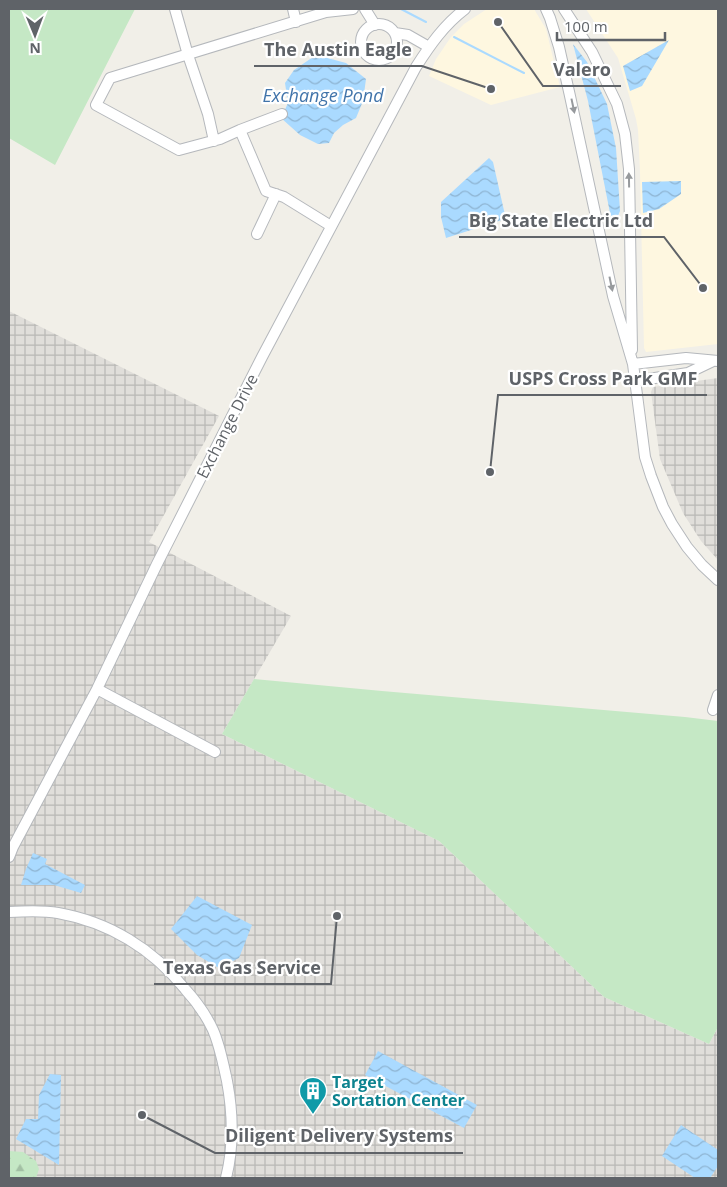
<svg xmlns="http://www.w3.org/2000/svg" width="727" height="1187" font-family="'Open Sans',sans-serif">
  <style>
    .commercial { fill: #fef7e0 }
    .industrial { fill: url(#industrial-grid) }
    .green { fill: #c5e8c5 }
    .forest { fill: url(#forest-firs) }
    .water { fill: url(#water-waves) }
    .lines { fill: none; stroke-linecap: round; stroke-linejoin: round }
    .stream { stroke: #aadaff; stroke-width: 2 }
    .minor-casing { stroke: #b5b8bc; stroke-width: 12 }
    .minor { stroke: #fff; stroke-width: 10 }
    .oneway { fill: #979a9d }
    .labels { text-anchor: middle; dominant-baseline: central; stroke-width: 4.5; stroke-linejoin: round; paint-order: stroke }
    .street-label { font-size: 16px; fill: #5f6368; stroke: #fff }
    .culture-label { font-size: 16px; font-weight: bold; fill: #0d838f; stroke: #fff; text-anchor: start }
    .water-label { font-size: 18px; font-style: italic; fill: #4174aa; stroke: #fff }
    .leader { fill: none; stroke: #5f6368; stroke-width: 2 }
    .callout-dot { fill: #5f6368; stroke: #fff; stroke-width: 2 }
    .callout-label { font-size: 18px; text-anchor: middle; font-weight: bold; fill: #5f6368; stroke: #fff; stroke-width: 4.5; stroke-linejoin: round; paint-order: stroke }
  </style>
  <defs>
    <pattern id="industrial-grid" width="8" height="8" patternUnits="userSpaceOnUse" patternTransform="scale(1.25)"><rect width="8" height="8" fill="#e0deda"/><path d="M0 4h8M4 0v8" fill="none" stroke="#b9b8b5"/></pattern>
    <pattern id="forest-firs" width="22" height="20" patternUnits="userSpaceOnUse" patternTransform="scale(1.25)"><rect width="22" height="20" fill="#c5e8c5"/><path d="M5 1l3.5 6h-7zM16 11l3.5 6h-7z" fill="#a3c0a4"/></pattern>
    <pattern id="water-waves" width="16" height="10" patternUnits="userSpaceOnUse" patternTransform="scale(1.25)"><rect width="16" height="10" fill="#aadaff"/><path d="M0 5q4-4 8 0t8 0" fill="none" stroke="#8eb4d2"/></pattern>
  </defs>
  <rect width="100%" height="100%" fill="#f1efe8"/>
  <path class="commercial" d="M487,9H534L546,29L560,87L491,105L429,76L436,59L451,37L464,24Z
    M586,9H718V344L646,352L644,348L640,171L638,130L636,119L618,58Z"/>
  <path class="industrial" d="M9,311L219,416L149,542L291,616L222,734L439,841L604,997L709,1044L718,1027V1178H9Z
    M718,378V560L701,541L683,513L660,459L651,392L653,387Z"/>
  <path class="green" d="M9,9H135L55,165L9,138Z
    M254,679L382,691L685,717L718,721V1027L709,1044L604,997L439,841L222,734Z"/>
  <path class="forest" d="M9,1151L23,1152L36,1161L39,1169L36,1178H9Z"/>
  <path class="water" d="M669,40L642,86L630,91L623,66Z
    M573,44L587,62L607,104L616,148L620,211L617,218L613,219L610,213L588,101Z
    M316,55L346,63L366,79L363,101L356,118L343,125L334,133L329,143L318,144L300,135L281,118L288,103L285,83L294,70Z
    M489,158L493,162L505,215L502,220L446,238L441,217V202Z
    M681,181V194L659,209L643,213L642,182Z
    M33,853L47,859L45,864L85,885L81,893L54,885H21L26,869Z
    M197,896L252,925L239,958L219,968L197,955L171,929Z
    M378,1051L477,1105L464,1128L365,1075Z
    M50,1074L61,1075L59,1165L16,1139L26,1119H38L39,1095Z
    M681,1125L718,1150V1166L710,1178H695L662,1156Z"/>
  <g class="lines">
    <path class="stream" d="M401,9L426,22
      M454,37L524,73"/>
    <defs>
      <path id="minor" d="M175,9L188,55L208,114L214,141
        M293,9L296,22
        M365,9L375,25
        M546,9L550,18L559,47L570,96L613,296L633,364L645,457L651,476L663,507L672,524L687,547L702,565L718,580
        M564,9L592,52L617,104L625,134L629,169L632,350
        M361 42a18 18 0 1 1 36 0a18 18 0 1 1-36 0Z
        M395,33L408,35L429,47
        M240,130L282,114
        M331,226L284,197L266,191L240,130L220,139L179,150L96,105L110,78L326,12L353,9
        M257,234L276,194
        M633,364L686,358L718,361
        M635,381L688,373L713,361
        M97,689L215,752
        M713,710L718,695
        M9,857L13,847L97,689L157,564L262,357L416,67C430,45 444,25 465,9
        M9,912C25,911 42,910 58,913C109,922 153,949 185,989C196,1001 206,1015 213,1030C220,1046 223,1063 227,1081C233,1113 234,1146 226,1178"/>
    </defs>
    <use href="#minor" class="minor-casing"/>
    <use href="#minor" class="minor"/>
  </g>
  <defs><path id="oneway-solid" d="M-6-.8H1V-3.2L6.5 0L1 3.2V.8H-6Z" transform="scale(1.25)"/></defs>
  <g class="oneway">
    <use href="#oneway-solid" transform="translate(573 106) rotate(78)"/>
    <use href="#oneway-solid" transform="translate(629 180) rotate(-91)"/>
    <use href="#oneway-solid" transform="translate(611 284) rotate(78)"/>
  </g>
  <defs>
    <symbol id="building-pin" viewBox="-11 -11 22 30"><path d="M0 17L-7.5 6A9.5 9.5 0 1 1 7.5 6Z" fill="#0f9aa8" stroke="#fff"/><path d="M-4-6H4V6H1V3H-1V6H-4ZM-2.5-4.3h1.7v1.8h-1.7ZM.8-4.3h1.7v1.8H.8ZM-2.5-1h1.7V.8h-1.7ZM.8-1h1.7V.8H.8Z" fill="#fff"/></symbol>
  </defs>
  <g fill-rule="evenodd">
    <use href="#building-pin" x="297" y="1075" width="32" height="43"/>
  </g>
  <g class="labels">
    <g class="street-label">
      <text transform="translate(227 426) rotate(-63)">Exchange Drive</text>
    </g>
    <g class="culture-label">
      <text x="332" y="1082">Target<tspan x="332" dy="18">Sortation Center</tspan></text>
    </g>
    <g class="water-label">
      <text x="323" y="95">Exchange Pond</text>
    </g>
  </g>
  <path class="leader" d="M491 89L422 66H254M498 22L543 86H621M703 288L664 237H459M490 472L498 395H707M337 916L331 984H154M142 1115L215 1153H463"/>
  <g class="callout-dot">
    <circle cx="491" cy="89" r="5"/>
    <circle cx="498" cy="22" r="5"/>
    <circle cx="703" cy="288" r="5"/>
    <circle cx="490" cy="472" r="5"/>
    <circle cx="337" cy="916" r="5"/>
    <circle cx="142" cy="1115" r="5"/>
  </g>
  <g class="callout-label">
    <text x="338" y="56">The Austin Eagle</text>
    <text x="582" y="76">Valero</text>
    <text x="561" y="227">Big State Electric Ltd</text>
    <text x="603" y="385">USPS Cross Park GMF</text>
    <text x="242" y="974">Texas Gas Service</text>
    <text x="339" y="1142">Diligent Delivery Systems</text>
  </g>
  <rect width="727" height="1187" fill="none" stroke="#5f6368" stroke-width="20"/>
  <g transform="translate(35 35) rotate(179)" stroke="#ffffff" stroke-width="4" paint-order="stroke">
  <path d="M0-4L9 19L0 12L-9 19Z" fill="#5f6368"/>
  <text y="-8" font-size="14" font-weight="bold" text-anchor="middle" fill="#5f6368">N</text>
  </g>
  <path d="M557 32v8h108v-8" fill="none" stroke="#5f6368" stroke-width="2.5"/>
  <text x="564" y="32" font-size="15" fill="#5f6368" stroke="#ffffff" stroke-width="4" paint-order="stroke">100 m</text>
</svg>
